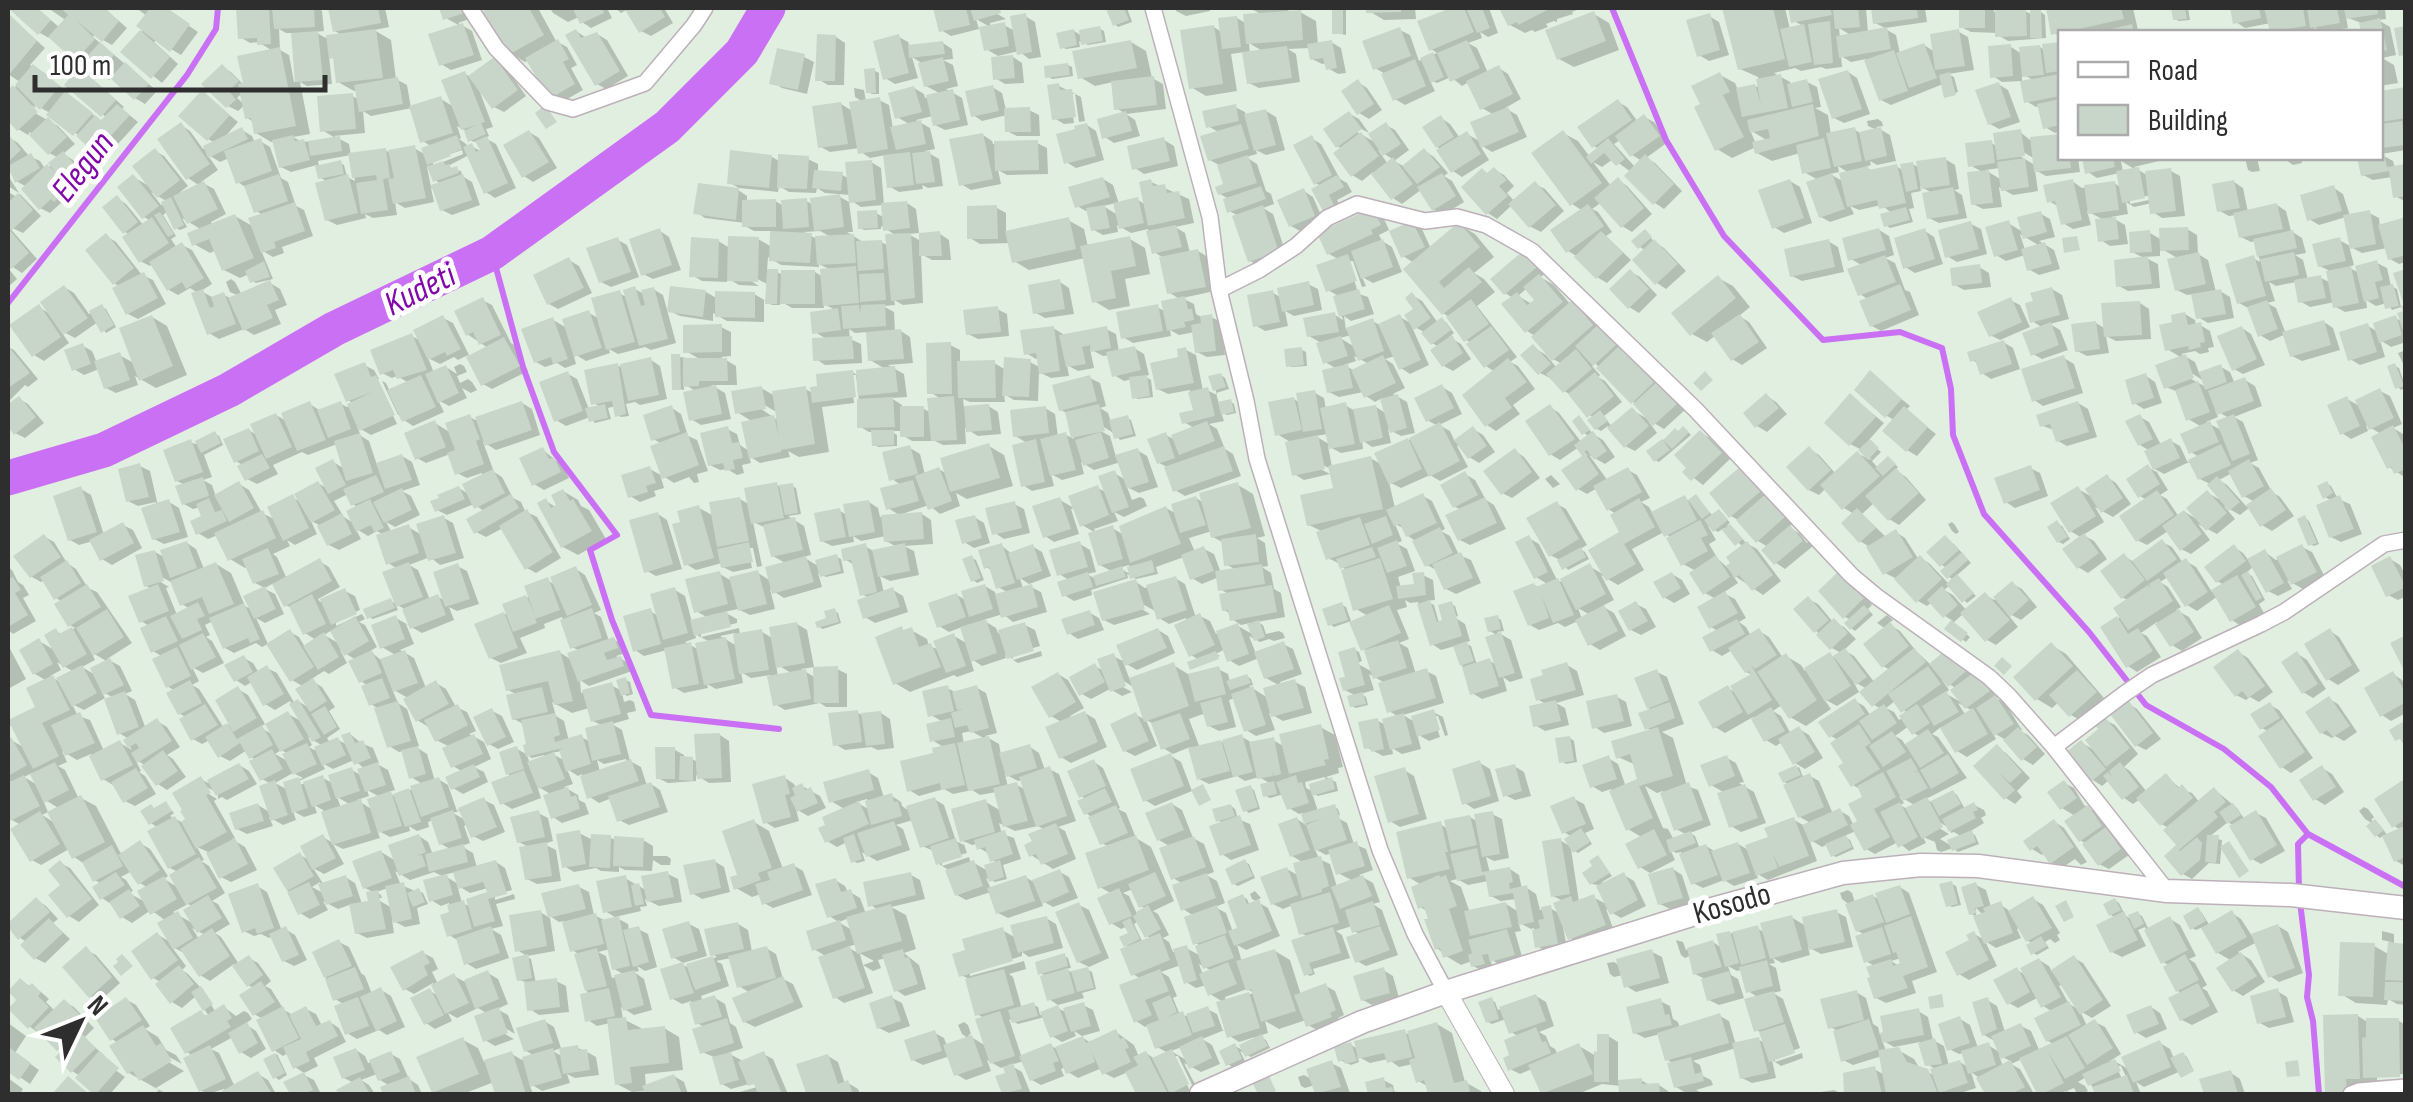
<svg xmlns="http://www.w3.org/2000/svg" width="2413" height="1102" font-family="'Sofia Sans Condensed',sans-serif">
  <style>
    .shadow { fill: #0003; fill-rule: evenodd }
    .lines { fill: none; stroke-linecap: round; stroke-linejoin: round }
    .stream { stroke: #ca70f5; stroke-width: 6 }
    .river { stroke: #ca70f5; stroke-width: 35 }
    .building { fill: #c8d5c9 }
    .minor-casing { stroke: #beb0bb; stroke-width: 18 }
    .tertiary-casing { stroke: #beb0bb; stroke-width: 22 }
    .secondary-casing { stroke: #beb0bb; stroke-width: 25 }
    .minor { stroke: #fff; stroke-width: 15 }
    .tertiary { stroke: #fff; stroke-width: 20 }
    .secondary { stroke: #fff; stroke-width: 22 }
    .labels { text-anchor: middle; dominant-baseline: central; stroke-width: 10; stroke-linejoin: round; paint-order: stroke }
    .street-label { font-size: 32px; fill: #2e2e2e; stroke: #fff }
    .water-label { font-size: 35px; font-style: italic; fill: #8107a9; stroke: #fff }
  </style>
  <rect width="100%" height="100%" fill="#e1efe0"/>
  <path class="shadow" d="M10,8H37L60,28L67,21L48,8H104L127,28L112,45L94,35L93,37L157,91L145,104L135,98L113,77L109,80L76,59L51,36L49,38L40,33Z
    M136,8H163L198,32L181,55L156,40L154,42L178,64L162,83L123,51L144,29L147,16Z
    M239,8H317L322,11L324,31L315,32L326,38L343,36L335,31L330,8H385L389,27L374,30L391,40L396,79L407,85L411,108L441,99L454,107L445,82L465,74L471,77L497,58L506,64L512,71L509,72L526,96L504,112L494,107L478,87L493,127L486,129L489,136L485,138L496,144L516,188L495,198L486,192L469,155L448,166L454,170L461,171L462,176L472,182L480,205L452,215L442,210L434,187L431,188L434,202L405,208L395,202L397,215L373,218L365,214L366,218L337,225L327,220L318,184L328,182L321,178L317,165L291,172L281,167L275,141L271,142L256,133L254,122L247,118L245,106L242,93L237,98L245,105L238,111L228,106L205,84L222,67L231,72L246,87L240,58L273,51L258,42L250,43L240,37ZM279,29L286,33H294L298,82H294L289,55L280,50ZM329,56L336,60L338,82L354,91L358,90L360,100L352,96L319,99L322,130L337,139L302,142L293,137L310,134L300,82L307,86L332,84ZM412,108L423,141L432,147L424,150L426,155L414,148L390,153L385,150L351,155L349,144L334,136L365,133L363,111L371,116ZM457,126L466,131L470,140L474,142L478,141L484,153L473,147L468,148L466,144L459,139L461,138ZM462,150L463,154L433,166V160ZM351,155L355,181L347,177L344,165L340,163L319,167L318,161ZM427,167H430L435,180L441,184L431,187Z
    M442,8H468L472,18L458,23L472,31L482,60L451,70L441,64L460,26L446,18Z
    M483,8H538L556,41L567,47L577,65L571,68L583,90L560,103L550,98L529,60L525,62L510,53L488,10Z
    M550,8H607L612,18L591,28L582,22L579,17L568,22L553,13Z
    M615,8H664L673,23L651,36L641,31L628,9L621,13Z
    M936,8H990L989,9L1006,19L990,23L991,27L1004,25L1015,31L1025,16L1035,22L1041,57L1029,59L1019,51L998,56L986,49L990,27L976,19L979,29L951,36L941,30Z
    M1117,8H1127L1132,22L1118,27L1115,24L1110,10Z
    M1176,8H1210V11L1186,16L1176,11Z
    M1249,8H1288L1289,13L1300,12L1316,21L1318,45L1331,42L1341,48L1346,73L1338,74L1328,68L1327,63L1322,64L1312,59L1310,48L1288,49L1296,54L1300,82L1259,88L1249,83L1245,52L1231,54L1237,91L1206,96L1191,87L1214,27L1223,33L1237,18L1247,24L1263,15ZM1249,43L1264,52L1250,54Z
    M1335,8H1346V35L1335,33Z
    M1369,8H1415L1416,19L1384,20L1369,11Z
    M1458,8L1471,11L1469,8H1489L1498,33L1488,37L1480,32L1482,38L1468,43L1477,48L1488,73L1499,68L1508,74L1521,99L1505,108L1517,115L1527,137L1492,152L1479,144L1489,160L1462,177L1453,171L1426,128L1441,118L1450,124L1460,138L1467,134L1481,142L1494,115L1482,108L1469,82L1462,86L1451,77L1437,83L1429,79L1435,91L1405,105L1395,99L1387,75L1375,68L1400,30L1410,35L1419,61L1437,53L1431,49L1420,23Z
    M1502,8H1579V9L1572,12L1573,14L1557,19V22L1554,21L1546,24L1548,27L1535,32L1532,30L1525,33L1510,25Z
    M1733,8H1785L1790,29L1803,26L1794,21L1791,8H1866L1868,33L1887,30L1896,35L1900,54L1924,45L1935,52L1959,32L1968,37L1974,70L1948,74L1954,77L1958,92L1946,95L1943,84L1891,105L1881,100L1866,59L1851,62L1841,56L1842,67L1826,69L1821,67L1801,71L1795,68L1774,73L1790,82L1791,85L1807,82L1817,87L1821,107L1815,108L1828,115L1831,135L1854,129L1861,134L1877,130L1868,126L1867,121L1878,119L1882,122L1883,126L1876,127L1890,135L1896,161L1877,165L1870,161L1871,165L1865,167L1873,171L1896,166L1904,171L1912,164L1920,168L1945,159L1955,165L1959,189L1954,190L1962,195L1967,218L1939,223L1929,218L1932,193L1920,186L1921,191L1911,193L1914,208L1909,209L1913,222L1890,228L1886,225L1892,213L1881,205L1859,210L1850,206L1854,214L1830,222L1821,217L1818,180L1804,172L1800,153L1772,161L1757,153L1756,147L1732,158L1717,149L1703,105L1720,75L1735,83L1738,90L1760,86L1758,77L1740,69L1725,9ZM1839,28L1852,36L1840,38ZM1750,130L1768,141L1756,144ZM1838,166L1849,173L1844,182L1830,174L1839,172Z
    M1873,8H1925L1927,22L1885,28L1875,23Z
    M1961,8H1994V12H2009L2001,8H2029L2018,10V12H2027L2032,15L2041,12L2045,15L2046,38L2008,41L1998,35V33L1971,32L1961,27Z
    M2048,8H2133L2138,30L2142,32H2060V37L2054,33Z
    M2174,8H2188L2190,20L2179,21L2175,19Z
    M2233,8H2385L2386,19L2378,20L2390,27L2396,55L2382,58L2394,65L2398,83L2380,86V32H2363L2361,23L2346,17L2348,28L2322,32L2314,27L2315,31L2306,32H2275L2271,23L2245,28L2236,22Z
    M1594,14L1609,23L1619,50L1574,67L1559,59Z
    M8,15L45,48L30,65L43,72L68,93L67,95L108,126L107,118L67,85L89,76L124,107L122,109L138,122L106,157L50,113L34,104L36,108L28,103L26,108L58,126L75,144L63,154L73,160L92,182L65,206L61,203L50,213L40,208L27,187L16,181L8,168V137L18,143L29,156L40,161L46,170L59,158L49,153L30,132L28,135L18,129L8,117V95L20,82L8,74Z
    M1709,16L1719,22L1729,55L1709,61L1699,55Z
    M1100,29L1104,31L1106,42L1088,45L1079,41L1080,47L1066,49L1062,47L1074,31L1082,36Z
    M576,31L585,37L597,34L607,40L628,76L606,89L597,84Z
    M836,37L845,43L844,85H828L818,79Z
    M899,37L908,42L910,47L943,43L952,49L953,59L943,60L953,65L958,86L946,89L962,98L968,125L945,130L935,125L933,116L916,120L930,128L935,149L925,151L939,159L943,186L928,188L922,185L923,189L899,192L889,186L886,155L870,158L861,152L860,148L830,152L821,147L841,104L854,112L863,102L855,97L854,88L864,90L866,102L879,100L889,105L893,129L911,125L897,117L914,88L924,94L925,98L941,94L926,86L920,62L912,57L918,78L895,84L885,78Z
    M1131,42L1146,51L1152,78L1163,84L1166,109L1126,114L1116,108L1113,82L1095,86L1080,77Z
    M2060,45V131L2055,133L2045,127L2040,106L2036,107L2026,101L2035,81L2022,74V81L2002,82L1993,76L2011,47L2022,54L2040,47L2046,51L2045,46Z
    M804,57L814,62L807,94L782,88L772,82Z
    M1013,57L1022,63L1024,83L1005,84L995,78Z
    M1068,65L1072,67L1073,76L1052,79L1048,76Z
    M875,71L879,73V94H872L868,92Z
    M1848,72L1857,78L1870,114L1844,123L1834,118Z
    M1358,82L1367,88L1382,110L1369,119L1359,113Z
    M1998,84L2008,90L2020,122L1999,129L1990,124Z
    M1059,86L1081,97L1085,121L1079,122L1075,94H1070L1074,123L1064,124L1054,118Z
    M992,87L1002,93L1006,110H1029L1039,115L1040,136H1017L1007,131V115L982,121L973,115Z
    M2406,89V150L2381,154L2380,94Z
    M202,93L238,122L222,140L242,130L252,136L255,143L260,141L270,147L281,178L288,182L296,206L304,210L313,236L282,247L284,253L273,257L261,250L273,279L256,283L252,281L249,274L240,278L224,270L216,250L210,253L194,244L202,230L182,218L187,227L180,230L176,228L168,211L163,215L176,236L171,239L177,248L182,245L192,250L212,284L201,291L212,297L224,295L232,299L239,296L230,292L226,282L231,279L235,282L242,295L270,283L280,289L287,305L275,310L281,324L254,335L244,329L219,339L209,333L198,293L190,288L178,295L169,290L153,264L150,266L140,261L130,235L125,232L117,198L126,204L144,226L151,221L144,217L133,177L151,187L155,151L164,156L188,186L179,193L200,186L188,178L181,125L190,131L203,149L215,143L208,139ZM207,154L220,162L229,158L238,182L248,189L256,211L263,215L254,227L235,216L212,226L211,222L226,214L214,189L201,182L218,170ZM151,192L168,202L161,205Z
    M1618,102L1627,107L1638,122L1644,117L1654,122L1668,142L1646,158L1655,163L1682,191L1664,209L1655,203L1627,176L1631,172L1613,159L1602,167L1593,162L1611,186L1618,180L1627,186L1652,214L1632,232L1622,226L1602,202L1592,209L1598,212L1612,232L1606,236L1631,260L1607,283L1597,277L1578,257L1568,251L1583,211L1572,204L1563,133L1578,141L1590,157L1599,149L1594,146ZM1620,140L1632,155L1642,161L1636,168L1614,144Z
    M1235,107L1245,112L1246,117L1266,111L1276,117L1285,150L1266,155L1256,150L1257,154L1246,157L1257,164L1266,191L1271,194L1274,204L1263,208L1273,214L1287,257L1260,266L1250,261L1239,216L1229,211V199L1220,194L1226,186L1219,165L1210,160L1220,133L1208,126Z
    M1126,114L1135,120L1140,136L1114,143L1105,137Z
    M1350,114L1359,119L1369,133L1350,123L1348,127L1373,141V136L1386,125L1395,130L1409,150L1394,161L1405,167L1425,151L1434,157L1448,173L1444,176L1452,181L1464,202L1443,215L1433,209L1422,189L1402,204L1393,198L1373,172L1362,181L1352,175L1343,149L1337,146ZM1378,150L1394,160L1388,164Z
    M1087,125L1096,131L1104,160L1076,168L1066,162Z
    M529,132L539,138L557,168L533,182L524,176Z
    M2020,132L2030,140L2060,136V158H2078L2080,172L2046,176L2035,170L2038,191L2013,195L1999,187L2002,207L1983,209L1973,204L1984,173L1970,165L1991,143L1997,146ZM2015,147L2035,159V165L2013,152ZM2000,168L2002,180L1985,170Z
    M983,135L992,141L993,144L1037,143L1047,148L1048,174L1007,175L998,170L1001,184L971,190L961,184Z
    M1311,138L1321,144L1340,179L1347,183L1352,192L1337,200L1342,210L1334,215L1325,209L1321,186L1315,183Z
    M1164,140L1174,146L1178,166L1144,174L1135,168Z
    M2384,156L2393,161L2395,168H2406V202L2395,196L2392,177L2373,180L2363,175L2360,160Z
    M772,157L781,162L808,159L818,164V172L842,175L850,179L871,162L881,168L884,205L907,203L916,209L919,233L908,234L921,241L940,234L949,240L951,260H932L921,254L923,303L903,305L894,300L895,305L883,306L894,312L895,332L901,331L910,337L913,363L888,365L904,374L907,397L891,398L902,405V409H924L931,413L941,399L930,392L950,345L960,350V363H994L1006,370L1030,362L1041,368L1039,358L1036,359L1026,353L1053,328L1063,334V337L1106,329L1116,334L1119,352L1134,348L1144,354L1149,375L1144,376L1151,380L1153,397L1138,399L1134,397L1132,379L1124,381L1114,375L1110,355L1103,356L1090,349L1094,368L1078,371L1067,365L1069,376L1051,378L1039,372L1038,401L1014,400L1004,394L1005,402H970L963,399L964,408L985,406V404L998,412L1001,434L978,436L965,428L966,444L943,445L935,441H912L902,435V431H891L897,435V446L878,447L874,444V432H869L859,426L860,410L856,375H851L854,403L822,407L829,452L799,457L788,451L790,457L760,463L749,456L751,463L742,465L744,473L737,475L727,469L720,470L710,465L727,429L737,434L740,445L749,451L753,422L737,412L761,388L775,396L805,389L813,393L852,372L859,376L887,370L870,360L868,332L855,333L849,329L850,339L861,344L862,363L825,365L816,359L828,340L815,332L837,311L824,304V308H792L780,301V305H772L764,300V322L727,321L713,313V321L680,316L670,311L706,292L718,299L754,294L768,302L769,285L748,274L746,278L759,286L739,285L727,278V282L702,281L692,275L718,241L730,248L758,239L772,247L773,231H754L745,226V223L705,218L696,212L738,190L747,196V202L775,201L784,206L806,201L814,205L840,197L849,202L853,232H847L863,242H881L889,246L897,236L881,226V229L864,230L860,228L876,213L885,218L883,205L861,207L852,201L851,195L825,193L817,188L816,193L789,192L779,186L778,192L739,188L730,183ZM820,231L831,237L815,238L804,232ZM768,257L781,265L819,267V264L831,270L823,277L815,272L783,275L777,272L767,271ZM756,400L778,413L779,421L754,404Z
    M2084,158H2162L2163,160L2134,167L2145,174L2171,171L2180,176L2185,216L2162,218L2153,212L2152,203L2134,207L2126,202L2128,214L2111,217L2125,225L2128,244L2110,246L2101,240L2104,220L2087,211L2091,225L2073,229L2063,223L2059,207L2049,201L2072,181L2082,188L2114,183L2122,188L2119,173L2097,178L2088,172ZM2121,161L2136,170L2123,172ZM2157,194L2158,198L2130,204V199Z
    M2245,158H2257L2260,171L2252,172L2248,170Z
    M2283,158H2301L2302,163L2293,165Z
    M1495,170L1504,175L1514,186L1507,193L1515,202L1535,184L1545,189L1564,211L1541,232L1531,227L1512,205L1497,219L1488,213L1489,174Z
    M8,176L9,177L19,193L8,186Z
    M1103,179L1113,185L1119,204L1138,200L1146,205L1151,182L1189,199L1194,223L1175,227L1185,233L1190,253L1198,251L1208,257L1215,291L1182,298L1194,304L1196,314L1203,318L1211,317L1221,322L1225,355L1207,357L1197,352L1195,332L1179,335L1170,330L1171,336L1133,343L1123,337L1157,307L1166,312L1181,300L1170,293L1162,257L1154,252L1148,229L1131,233L1117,225L1118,232L1103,235L1094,230L1089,211H1086L1077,206ZM1116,203L1118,215L1103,206Z
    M1790,181L1800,187L1812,223L1784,233L1774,227Z
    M2234,182L2243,188L2248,212L2277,205L2286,211L2291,231L2302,238L2306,253L2295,255L2303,260L2308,280L2321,278L2331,283L2328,270L2320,266L2339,240L2352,247L2346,217L2319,225L2309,219L2334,188L2343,194L2350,216L2369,213L2379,218L2380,227L2406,220V262L2399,264L2390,259L2387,248L2362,253L2349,246L2354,265L2348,267L2359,273L2377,263L2387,268L2391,286L2397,289L2401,307L2392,310L2387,303L2376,306L2366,300L2367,308L2345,312L2336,307L2335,302L2310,307L2300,301L2296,282L2276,286L2269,282L2275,301L2267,303L2276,308L2286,334L2324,322L2333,328L2340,350L2302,361L2292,356L2286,334L2270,341L2260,335L2250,309L2239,303L2253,258L2260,262L2256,241L2251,242L2241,237L2236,215L2229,216L2220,211Z
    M1304,191L1313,197L1324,222L1300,231L1291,226Z
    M8,192L17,197L20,194L41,216L23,233L8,226L37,259L22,273L8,264Z
    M997,208L1006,213V233L1068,220L1084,229L1088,247L1130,239L1145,248L1150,274L1125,279L1130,306L1109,310L1094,301L1085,258L1029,270L1014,261L1010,243L980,244L970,238Z
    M1374,213L1384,219L1389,230L1379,235L1382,241L1392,247L1402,272L1373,283L1362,277L1366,286L1362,287L1353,261H1348L1357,289L1356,290L1359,294L1368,297L1374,314L1351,321L1344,316L1346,330L1372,321L1380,325L1400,317L1414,325L1416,310L1412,295L1422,301L1438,323L1446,322L1454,333L1449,337L1461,344L1471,359L1453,371L1444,366L1439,347L1432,343L1424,332L1411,325L1429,365L1410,374L1401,368L1395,356L1385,359L1393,364L1405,388L1393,394L1407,402L1415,433L1401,436L1388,429L1391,443L1372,447L1362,440L1363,449L1341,453L1328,446L1332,467L1370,458L1383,465L1378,455L1438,426L1427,420L1442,387L1452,393L1462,414L1439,425L1450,431L1455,442L1473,429L1483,435L1495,452L1479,463L1469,457L1460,444L1457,446L1468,467L1440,481L1430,475L1401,488L1389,482L1395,508L1423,496L1432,501L1445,529L1441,531L1450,536L1459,555L1471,560L1481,583L1456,594L1446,589L1438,571L1427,565L1414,540L1408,536L1405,529L1395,524L1402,541L1396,543L1407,549L1415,571L1398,577L1401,588L1416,586L1423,575L1433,580L1435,600L1426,601L1434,605L1439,623L1450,620L1451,604L1455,606L1458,616L1454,617L1465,624L1470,641L1464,643L1471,646L1477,665L1490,661L1497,665L1498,636L1490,631L1497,617L1501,620L1504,631L1497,632L1511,640L1523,678L1510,682L1503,677L1507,691L1482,699L1472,693L1455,646L1441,650L1432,644L1418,602L1410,603L1405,600L1407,607L1397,610L1409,639L1399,643L1408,648L1416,674L1426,671L1436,676L1444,703L1403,715L1415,722L1433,712L1443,717L1448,735L1445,736L1438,716H1433L1440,737L1429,741L1417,734L1421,749L1402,754L1392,748L1393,754L1383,756L1366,747L1378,721L1386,725L1399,717L1389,711L1385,683L1369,674L1374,690L1361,694L1366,697L1368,705L1356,708L1352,706L1356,696L1345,690L1355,650L1359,652L1362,661L1356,663L1373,672L1367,651L1363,649L1368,616L1356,609L1348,571L1342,567L1340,563H1338L1328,558L1323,532L1309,525L1336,490L1332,470L1316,461L1313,465L1330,474L1304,480L1294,474L1292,443L1277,434L1294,399L1300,403L1315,393L1324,398L1326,409L1345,405L1355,411L1376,407L1387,414L1382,398L1375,402L1366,396L1363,392L1339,397L1329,392L1337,369L1325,362L1323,344L1309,336L1335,315L1343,320L1336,298L1340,297L1328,290L1340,260L1329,254L1366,217ZM1351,335L1355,347L1340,338ZM1354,356L1369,364L1355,371L1344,365L1356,361ZM1328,434L1331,445L1315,436Z
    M2041,214L2050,219L2055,237L2039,241L2054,250L2060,269L2039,275L2030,270L2025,255L2006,261L1996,255L2008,223L2023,232ZM2020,234L2040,246L2025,250Z
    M1412,223L1422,229L1431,249L1460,225L1475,234L1494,257L1474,273L1484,279L1495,292L1477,306L1517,357L1510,362L1518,366L1535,389L1513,405L1520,414L1496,431L1487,425L1495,372L1486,366L1472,343L1466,340L1449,317L1443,313L1414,263L1403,256Z
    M1971,224L1981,229L1987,254L1957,262L1947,256Z
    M2187,229L2197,235L2198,254L2208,260L2216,292L2220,291L2230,297L2234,318L2208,323L2198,317L2194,294L2187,295L2177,290L2179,259L2160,248V256L2144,257L2158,264L2160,288L2128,291L2119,286L2146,259L2132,252L2150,233L2162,240Z
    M1879,230L1889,236L1894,255L1885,258L1895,263L1905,290L1910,292L1919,315L1881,331L1872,326L1869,300L1860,294L1863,266L1851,259Z
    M660,231L669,237L681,270L653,279L643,274Z
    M1925,231L1934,237L1943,264L1915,273L1905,267Z
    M1649,234L1653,241L1664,248L1686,271L1666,289L1657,283L1646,251L1640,247Z
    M106,236L116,242L142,275L153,280L166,304L138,319L128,314L120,287L114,283Z
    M618,240L627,245L639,277L611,287L601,282Z
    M1828,241L1838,247L1844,272L1802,281L1792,276Z
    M1533,259L1545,274L1540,277L1554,285L1571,305L1572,304L1587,312L1625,350L1624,351L1686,409L1664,429L1647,419L1657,433L1635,451L1625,446L1608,426L1601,431L1597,429L1593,418L1573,396L1564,391L1552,376L1550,378L1540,373L1533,347L1551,358L1535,336L1527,331L1513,298L1505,293ZM1527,288L1537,300L1532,304L1518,296ZM1546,355L1562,364L1557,368ZM1595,363L1647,416L1646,418L1632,410L1612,427L1604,416L1622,402L1605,381L1598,377L1600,375L1592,366Z
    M569,260L579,266L592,293L558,309L549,304Z
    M1979,267L1989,273L1991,287L1964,290L1955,285Z
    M8,268L17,279L8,287Z
    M1631,272L1640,277L1657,295L1639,313L1629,307Z
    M1718,278L1733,286L1750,307L1739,316L1749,322L1767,348L1742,365L1732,359L1716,335L1707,342L1692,334Z
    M1060,282L1069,288L1074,314L1045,318L1036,313Z
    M1308,284L1318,289L1322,310L1294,316L1285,311L1288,326L1265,331L1255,325L1273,293L1282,298Z
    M64,287L74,293L89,314L102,307L106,309L116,327L106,333L98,322L75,338L60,330L69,343L44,361L34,355L39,307L53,316Z
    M635,289L642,293L653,289L663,295L676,343L651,350L645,347L618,354L609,349L610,353L586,361L573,353L576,364L565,368L557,363L545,367L536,362L553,320L567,328L589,313L600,319L619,293L628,298Z
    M2052,289L2062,295L2069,319L2050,324L2060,330L2068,350L2042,359L2033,354L2043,328L2032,321Z
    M482,300L492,305L511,343L514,345L528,371L492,389L483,384L468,355L458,360L454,357L440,364L428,358L434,373L446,367L457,374L454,367L460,364L464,366L467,372L457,376L460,383L468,379L472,382L477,390L471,393L462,388L467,398L449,406L438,400L444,412L413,426L404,420L402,415H398L382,381L386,383L390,392L409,383L397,376L392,378L382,373L412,336L421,341L443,318L453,323L470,357L488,348L467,334Z
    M2010,300L2020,305L2030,327L2000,340L2013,348L2020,369L1991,379L1982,373L1979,364L1972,360L2004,342L1990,335Z
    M2140,303L2149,309L2151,339L2116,341L2106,336L2109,353L2087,356L2077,351L2096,323L2106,329Z
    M997,309L1007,314L1009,336L978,339L968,334Z
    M2406,313V342L2391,347L2380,340L2385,357L2360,365L2350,359L2368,326L2378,332L2395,318L2403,322Z
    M2185,314L2195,320L2196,326L2200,325L2210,331L2214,347L2208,348L2209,352L2200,354L2195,351L2181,354L2195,362L2200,375L2221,367L2230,372L2235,384L2245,380L2255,386L2262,406L2234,417L2243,422L2258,460L2250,463L2259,468L2272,492L2280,497L2294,516L2272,531L2262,525L2250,507L2240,515L2224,506L2235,519L2217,534L2198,524L2210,540L2191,554L2181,549L2168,531L2147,545L2137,540L2147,500L2140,496L2148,467L2156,472L2155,469L2168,490L2160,495L2167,499L2179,517L2185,512L2200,521L2208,493L2224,502L2208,483L2200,479L2191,461L2164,474L2155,469L2150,451L2140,445V417L2149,422L2161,445L2171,441L2180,446L2188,463L2199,457L2191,452L2202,427L2188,419L2178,392L2166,387L2182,358L2167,349L2175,323ZM2185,369L2204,381V386L2182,374ZM2215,410L2229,418L2223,431L2206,422L2218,417ZM2232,473L2244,496L2255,502L2247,507L2227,485L2219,480Z
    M152,317L167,326L187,375L156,388L135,376L138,385L116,393L106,388L99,369L84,375L74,369L83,346L92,351L97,363L119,355L134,363Z
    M721,327L731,332V356L721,357L736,366L737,385H711L725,393L731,419L701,425L691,419L697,392L684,384V390L674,388L680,357L701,360L686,351Z
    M2242,328L2251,334L2265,365L2243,374L2234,369Z
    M8,347L14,350L38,379L28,387L25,385L8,402Z
    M1186,350L1196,355L1203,391L1207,390L1217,395L1212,378L1221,375L1225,378L1229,389L1216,393L1219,404L1230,401L1234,404L1236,413L1227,415L1221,412L1224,421L1209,424L1217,429L1225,449L1233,454L1241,476L1185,496L1175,490L1167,467L1159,463L1166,435L1177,441L1194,428L1184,422L1196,412L1190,390L1168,394L1158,389Z
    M1302,350L1306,352L1307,366L1292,367L1288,365Z
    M2406,350V370L2398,353Z
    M2064,358L2074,364L2083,393L2043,406L2034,400Z
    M651,360L660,366L667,399L640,405L635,402L626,404L629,416L621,417L617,415L616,406L608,408L611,419L595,423L590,417L566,426L556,420L568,374L577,379L589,409L600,407L594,403L617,365L624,369Z
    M364,365L374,370L379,379H376L397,424L371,435L357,427L361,436L369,441L377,465L402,456L412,462L420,485L402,491L411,496L420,515L395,527L386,522L392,533L408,527L422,535L444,518L453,523L464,558L440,565L430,557L409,565L418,570L430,600L438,597L446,601L457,566L467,571L479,604L457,611L449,607L454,620L422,633L406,624L414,644L400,650L414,658L426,688L436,683L446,689L456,707L467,712L476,731L469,734L484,742L491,759L474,767L484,772L488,782L463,794L448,785L457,811L484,800L494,805L505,832L483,841L473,836L468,824L464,826L470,843L461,846L473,853L477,868L496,862L505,868L512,890L495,895V900L514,894L515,899L496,904L503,926L491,929L501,935L509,958L476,969L466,963L459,941L449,935L452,914L449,903L441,906L431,900L444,877L434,872L410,880L395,871L401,885L413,890L414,893L419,891L423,893L428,904L417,908L420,924L405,927L392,920L394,933L367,938L357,933L352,904L338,909L323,901L328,910L310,919L300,913L276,869L300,855L311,861L323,837L333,843L323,810L314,805L317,813L304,817L293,811L296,820L283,825L269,817L273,826L247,834L237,829L258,805L271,813V784L262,779L257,760L251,757L247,750L230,761L220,756L210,740L202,744L193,739L186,717L180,714L175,691L167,686L163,657L153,651L149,626L141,621L152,589L146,586L155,552L166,558L187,543L196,549L204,569L216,564L231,573L245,606L252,610L265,589L275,594L284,614L265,623L256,618L268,644L262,647L256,643L234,653L225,648L213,621L205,625L210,635L206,637L212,641L224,663L203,673L192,667L199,681L192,685L199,689L224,728L231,723L238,689L248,695L265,724L260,727L273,735L288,714L303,722L290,701L275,710L265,704L252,682L245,686L236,680L244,658L253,663L259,673L267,668L277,673L295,704L298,701L311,709L304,687L292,680L290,632L299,637L305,647L316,640L305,633L293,609L286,605L274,583L265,588L255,583L248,566L245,568L230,559L218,535L208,539L198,533L205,518L200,507L193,509L184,504L185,485L177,481L191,442L195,444L215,434L219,436L223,445L204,455L212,477L203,480L212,485L216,497L239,484L249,490L262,513L276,520L292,497L302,503L318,483L328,489L333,462L345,469L337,444L308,455L302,452L273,465L278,474L257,484L247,479L244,466L236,461L249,430L258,436L276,415L288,422L310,404L319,410L341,404L347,407L354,404L348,400ZM348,494L353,504L358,508L355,524L344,517L334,501ZM311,521L319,525L329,545L339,550L361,539L355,528L368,536L377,531L384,535L388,563L398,569V605L391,601L369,617L373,619L398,610L395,604L405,609L412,627L396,618L382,647L397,656L382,661L370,651L377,647L365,625L359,622L365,619L362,614L336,626V620L360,610L355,596L345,591L320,602L318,599L340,587L329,567L319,561L287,579L277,557L273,554L290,546L287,540L295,545L317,534ZM155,573L174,584L182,604L190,609L177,615L166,588L169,587L152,577ZM332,630L340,644L324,635ZM340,650L356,660L361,681L368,686L371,704L377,708L389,746L399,752L404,751L411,777L424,785L394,796L388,792L395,790L388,770L377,764L379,763L373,748L361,743L350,734L348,745L338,740L330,743L327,738L340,729L329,711L335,707L322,687L310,680L324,671L329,674L347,663ZM392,689L408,698L417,720L427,726L436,740L450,747L453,766L463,772L453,788L438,779L435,781L427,754L416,747L419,746L407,709L398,703ZM308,737L323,746L314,750L309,747L312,745ZM281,750L289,754V762L275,754ZM354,760L365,769L362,776L352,770L334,784L323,778L296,786L295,783L325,769L322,763L333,769ZM293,773L303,778L286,784L288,790L275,783ZM367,790L380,797L373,810L357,800L369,796ZM337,797L351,805L341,808ZM462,810L467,821L453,813ZM433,820L441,844L452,850L433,855L428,842L419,836L396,861L381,852L365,888L375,893L376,902L362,904L355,883L345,877L324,885L313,868L324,874L344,864L333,844L343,849L380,838L377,830L390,837L410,831L409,826L417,831L429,827L428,822ZM456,872L460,885L443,875ZM320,882L325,894L312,887ZM457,885L470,893L488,888L490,894L471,907L462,903ZM388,888L392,908L375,898H382L381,895L376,892Z
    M2395,366L2399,368L2406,388L2401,390L2398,387Z
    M1871,374L1910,406L1906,410L1936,434L1917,456L1907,450L1894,420L1887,416Z
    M2146,376L2155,382L2162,403L2144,409L2134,403Z
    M1090,378L1100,383L1106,406L1100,408L1108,413L1111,422L1127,418L1131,420L1136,436L1120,440L1115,434L1096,422L1093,427L1110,436L1116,457L1137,450L1147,456L1158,487L1139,493L1127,487L1132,500L1140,497L1144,499L1147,506L1124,517L1114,512L1118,521L1094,529L1096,533L1082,525L1098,488L1107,493L1114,473L1126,480L1121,462L1094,470L1081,462L1084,474L1062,480L1051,474L1054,486L1032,491L1023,485L1029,444L1015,436L1045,408L1055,414L1058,437L1066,435L1074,439L1068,414L1061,410Z
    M2380,391L2390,396L2402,424L2393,428L2403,434L2406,439V478L2389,467L2381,434L2366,425L2368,431L2351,439L2342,433L2347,399L2361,407Z
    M1767,396L1776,402L1787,414L1767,432L1757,426L1746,413Z
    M1851,396L1884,423L1868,441L1881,452L1872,461L1878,468L1892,461L1898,467L1895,470L1906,477L1926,500L1899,525L1889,519L1874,503L1862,514L1887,538L1896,532L1905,538L1919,560L1921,558L1930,564L1949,584L1954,580L1942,573L1947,568L1942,565L1945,539L1954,544L1971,563L1956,576L1976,596L1967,603L1950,585L1944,590L1953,595L1967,611L1986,595L1994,600L2013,584L2022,589L2037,607L2021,620L2006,612L2018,627L1996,645L1987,640L1964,613L1952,624L1970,637L1966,642L1948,629L1953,621L1945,616L1932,602L1927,606L1918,601L1895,578L1885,573L1868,546L1860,541L1854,514L1844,508L1826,488L1819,495L1809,490V449L1819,455L1836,474L1858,454L1872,460L1860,449L1850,444Z
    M19,399L28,404L44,423L25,438L15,433L8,423V408Z
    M522,403L532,409L540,435L496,450L483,442L494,472L502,477L513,498L521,502L525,511L537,517L561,558L536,573L527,568L503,528L486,537L476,532L485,512L474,504L447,515L437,510L459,488L470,495L483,476L482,473L467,478L457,473L450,454L426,463L417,458L435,423L451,433L470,417L475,420Z
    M2078,403L2088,409L2097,437L2067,446L2058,441L2054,430L2043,426Z
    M1550,407L1559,413L1582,443L1590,437L1584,433L1580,418L1593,434L1603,440L1615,457L1605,464L1589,455L1608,481L1628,470L1637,475L1650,498L1641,502L1649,507L1653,514L1685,498L1690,502L1696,497L1713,516L1720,512L1723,514L1730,523L1727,525L1734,529L1746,543L1757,549L1781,581L1763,595L1732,574L1738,583L1723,593L1735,599L1746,618L1739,622L1746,627L1751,636L1759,631L1769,637L1783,658L1786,656L1801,665L1805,671L1830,655L1835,658L1841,653L1832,648L1796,609L1808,599L1818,604L1833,622L1844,627L1856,639L1844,650L1854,656L1875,683L1890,670L1883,666L1886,629L1877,623L1887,615L1893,620L1888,624L1900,631L1917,652L1931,665L1956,657L1973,676L1986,680L1998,697L1996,698L2005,703L2022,730L2020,731L2028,735L2045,754L2033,765L2023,759L2006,740L1992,732L1996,739L1967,757L1957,751L1944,729L1941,727L1932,734L1938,737L1967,778L1926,799L1933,803L1953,792L1957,795L1965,809L1974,805L1984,810L1986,815L1981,818L1984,823L1969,832L1975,835L1979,844L1958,852L1953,848L1941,852L1937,850L1935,842L1923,837L1926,843L1909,851L1898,842L1875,854L1866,849L1856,831L1844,836L1850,840L1854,849L1836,857L1832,855L1828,844L1822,847L1809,839L1817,861L1768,880L1756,873L1758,878L1734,886L1724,880L1703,888L1693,883L1681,852L1676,853L1670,849L1675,860L1650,873L1640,867L1643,838L1628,829L1611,789L1602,792L1592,786L1608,758L1618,764L1626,787L1636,782L1642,786L1636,765L1618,757L1652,731L1647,728L1650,711L1638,679L1657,672L1667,677L1684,724L1662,732L1673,738L1687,786L1698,790L1711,825L1690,833L1695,836L1700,849L1706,846L1716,852L1738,844L1750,851L1794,820L1803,825L1812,824L1800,817L1790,785L1784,782L1781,774L1799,767L1804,779L1810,776L1819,781L1833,814L1840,811L1849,816L1854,826L1860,822L1866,798L1861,790L1853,785L1838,740L1831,736L1855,701L1864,706L1871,716L1881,709L1874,705L1867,689L1853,681L1859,692L1837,706L1824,699L1831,709L1806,726L1790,717L1782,705L1773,711L1781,716L1791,734L1799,729L1809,735L1823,758L1805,769L1795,763L1782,742L1776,746L1766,740L1753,717L1725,733L1715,727L1728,688L1738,694L1753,675L1746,672L1732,650L1722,656L1712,650L1718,631L1711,627L1716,599L1705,593L1696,571L1683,564L1671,538L1664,532L1632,549L1644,570L1618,585L1601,575L1614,600L1602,606L1614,613L1626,636L1600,650L1590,644L1578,621L1565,627L1558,623L1539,630L1530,625L1534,585L1540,588L1549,585L1536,577L1529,538L1539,544L1557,580L1560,582L1589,566L1606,576L1622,533L1616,514L1608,509L1597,488L1587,494L1578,489L1565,470L1587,455L1579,447L1560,460L1550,454ZM1708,526L1718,532L1724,528L1743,547L1728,568L1718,559L1709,544L1716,540ZM1578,608L1590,615L1582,619ZM1942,680L1956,688L1964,704L1945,693L1949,690ZM1895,701L1908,714L1899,720L1894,712L1886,708ZM1958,703L1973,711L1966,716ZM1909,726L1914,733L1920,737L1906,746L1902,740L1895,736ZM1645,786L1657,793L1663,791L1676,829L1687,835L1674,840L1668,829L1663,828ZM1899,796L1916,806L1909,810L1900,805L1904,803ZM1934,819L1951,829V833L1954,832L1962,837L1952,846L1940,839L1949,834L1931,823Z
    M672,408L681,414L688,436L697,440L708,471L697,474L699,482L694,483L689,477L674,483L660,474L664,488L654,491L656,496L640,502L630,496L650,469L664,477L662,444L653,439Z
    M1675,431L1679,433L1687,431L1691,435L1659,462L1655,460L1649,451Z
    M1701,433L1710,438L1730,459L1703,485L1686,472Z
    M989,446L1004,455L1013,486L967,499L956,493L960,506L940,514L929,505L899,515L888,508L901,485L892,479L910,448L920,454L925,475L939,469L947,474Z
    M543,450L563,466L569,478L544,490L534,484Z
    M1515,451L1524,457L1540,478L1512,498L1502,493Z
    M140,466L150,471L158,506L169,502L179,508L188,537L164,544L154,539L156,502L138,506L128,501Z
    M2030,468L2040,473L2048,496L2015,508L2006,502Z
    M1741,470L1777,501L1795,522L1789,527L1800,534L1807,543L1812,539L1821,554L1813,546L1785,569L1776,563L1768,547L1758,541L1740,521L1731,516Z
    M1465,474L1475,480L1486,500L1494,505L1506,529L1470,545L1460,540L1462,510L1455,507Z
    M1551,475L1560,484L1553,488L1545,479Z
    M2107,477L2116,483L2131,504L2113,517L2095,507L2104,522L2083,535L2094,541L2107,559L2088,573L2078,567L2082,538L2062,526L2070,539L2063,544L2059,542L2057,523L2070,531L2078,489L2094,498Z
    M2327,484L2331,486L2338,499L2350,504L2362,534L2341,542L2331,537L2332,501L2325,497Z
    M777,485L782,488L792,486L796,488L801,514L788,516L804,526L811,555L803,557L820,567L837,557L841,559L844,573L826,577L818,573L822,587L784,598L770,589L775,609L750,615L738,609L724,612L737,619V623L701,632V637L739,628L740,635L762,632L774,639L797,624L807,630L814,667L801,669L816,678L837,669L847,674V707H826L820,703L785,710L775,704L770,675L751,678L741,672L743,683L716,689L707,684L708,688L684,693L674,687L667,650L644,656L635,650L650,611L658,616L675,590L685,596L692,622L708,618L696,611L720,574L730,580L758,573L771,581L787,564L773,556L766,528L753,522L762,566L757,567L753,548H748L752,568L733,572L723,567L722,563L696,570L686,564L699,508L714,516L740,499L750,505ZM735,633L737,646L720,636ZM695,634L710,642L699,650L685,642L696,638ZM776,664L793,674L778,677Z
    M1238,485L1253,494L1265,536L1257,538L1265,543L1268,566L1262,567L1271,573L1274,589L1281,593L1285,617L1257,622L1263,625L1266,634L1279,631L1283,633L1285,638L1274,641L1269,639L1260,642L1249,636L1256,654L1283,644L1293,649L1302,674L1280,682L1281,686L1295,682L1305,687L1312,713L1283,721L1269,713L1275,730L1256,736L1246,730L1235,698L1229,700L1236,727L1219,731L1209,726L1206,713L1189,719L1200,748L1242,737L1251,742L1273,740L1285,747L1320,727L1335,735L1343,767L1338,768L1339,773L1326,777L1336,782L1338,791L1318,796L1312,793L1318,811L1334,806L1338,809L1340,815L1336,817L1347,823L1354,844L1366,849L1373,870L1359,875L1373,883L1380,902L1373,904L1382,910L1398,955L1366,966L1357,961L1361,935L1354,931L1352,926L1336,931L1342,935L1350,958L1313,969L1315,974L1310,976L1306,974L1308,937L1301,933L1293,905L1283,909L1273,904L1287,869L1299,876L1304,863L1292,856L1297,819L1306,825L1303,813L1299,814L1289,808L1284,794L1270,798L1266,796L1271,784L1259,777L1245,781L1237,776L1209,784L1199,779L1190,747L1173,754L1163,748L1154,724L1146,720L1135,688L1117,677L1114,682L1132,692L1122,696L1110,689L1091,699L1080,693L1095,666L1105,672L1113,656L1127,663L1158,630L1168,636L1175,653L1137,670L1123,662L1130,680L1173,665L1188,674L1218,669L1228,674L1230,682L1247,676L1251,679L1253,685L1249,686L1268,698L1280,686L1266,678L1259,658L1239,666L1229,660L1225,649L1216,654L1220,656L1191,666L1199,660L1191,655L1186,618L1169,624L1159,618L1157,612L1135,600L1133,604L1150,614L1114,625L1104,620L1136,582L1145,588L1175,578L1185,584L1196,618L1200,616L1210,621L1216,634L1238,626L1254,635L1250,623L1241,625L1232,619L1231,614L1224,610L1230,595L1220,589L1219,577L1202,584L1192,578L1184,557L1156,567L1158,574L1136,579L1127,574L1128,578L1091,590L1092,595L1074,601L1064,595L1069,580L1059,574L1080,544L1090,550L1096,572L1087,574L1094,578L1113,572L1100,565L1112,528L1124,535L1166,508L1177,514L1196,498L1204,503ZM1212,531L1213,537L1224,543L1227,565L1237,570L1221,573L1214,554L1204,549L1195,552L1189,538ZM1129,565L1132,575L1119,568ZM1325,777L1326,781L1314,792L1306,788L1305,782ZM1315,849L1326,855L1332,853L1338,873L1353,881L1337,887L1330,864L1319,859Z
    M81,489L91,495L104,535L123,525L133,530L142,548L112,565L102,559L93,541L79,545L70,540Z
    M563,491L578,500L581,506L589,510L606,539L578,555L563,547L546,501L562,511Z
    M1060,500L1074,508L1071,509L1079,534L1054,542L1045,536Z
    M869,502L878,508L880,517L922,514L931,520L933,544L904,546L914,551L919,575L890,581L880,576L884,593L893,590L903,596L908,612L875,623L865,617L869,598L862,594L856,566L846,560L865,546L875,552L897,547L886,541V536L861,541L853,536L854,542L832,546L822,541L840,511L847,515Z
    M1014,504L1024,509L1030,533L1004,539L995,533Z
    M1557,504L1566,509L1587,545L1580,549L1585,552L1589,559L1568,570L1560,560L1550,555Z
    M658,514L667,520L682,569L656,576L647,571Z
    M974,517L984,523L990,543L974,548L964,542Z
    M2305,518L2309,521L2319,544L2314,546L2310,544Z
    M1952,522L1955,525L1959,532L1956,534L1952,531L1948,524Z
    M45,537L54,542L67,563L76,569L88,588L97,592L132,643L107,659L120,666L132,691L125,694L135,700L146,729L157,721L167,727L180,747L167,755L173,759L186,777L167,790L158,784L143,764L135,759L141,771L139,772L145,776L156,794L135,806L125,801L113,785L103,779L91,754L77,760L62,751L67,762L58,766L65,770L79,799L81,798L96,806L120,852L123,854L140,843L150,849L168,876L164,879L179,888L178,872L170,868L158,828L151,823L157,810L166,804L174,813L170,816L183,823L188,820L201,779L208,783L239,765L249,771L257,784L227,800L222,797L218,799V793L201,784L199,788L217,799L214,801L235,838L232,839L245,847L257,870L231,882L221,877L208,852L197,847L204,860L201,861L209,866L225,893L212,901L218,904L230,924L215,933L221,937L239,964L249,958L258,963L271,981L265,986L271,989L284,1010L293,1015L306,1009L316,1014L322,1026L330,1022L339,1028L346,1042L314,1058L318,1066L304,1073L295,1067L288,1053L283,1056L274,1050L263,1019L254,1014V988L248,985L234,964L210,981L200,975L184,953L171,946L186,966L182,970L188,974L201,988L218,1016L224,1007L236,1016L244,1011L248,1013L252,1019L245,1024L256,1031L266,1049L251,1058L241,1052L233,1037L211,1049L219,1053L235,1087L258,1074L268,1080L276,1094H227L224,1089L208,1094L200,1090L193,1056L187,1052L201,1013L210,1018L196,996L182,1008L172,1002L161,982L153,978L158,935L172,943L166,921L151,910L132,923L122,917L111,904L102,898L101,884L95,880L86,865L74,857L69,849L41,865L32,860L21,825L12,820L8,810V786L13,783L8,780V742L11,740L25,748L13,724L8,727V714L11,722L39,708L47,681L35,674L39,641L56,651V631L62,635L75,628L70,625L63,602L56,598L45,580L41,582L32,577ZM91,652L108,662L97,676L82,667L95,660ZM57,662L74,672L58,681L50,676L61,670ZM101,691L114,698L119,733L129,739L126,741L132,750L120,743L104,751L90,720L78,716L72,704L84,710L105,698ZM32,773L39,786L24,777ZM42,798L60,809L55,823L42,815L48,812ZM132,871L140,883L148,888L147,903L129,893L133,891L126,880L121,877ZM188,904L194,907V924L173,912ZM192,928L205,935L199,939Z
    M2162,542L2172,547L2183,563L2186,561L2196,567L2212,592L2224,585L2217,581L2234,547L2243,553L2249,561L2265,552L2276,560L2302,547L2312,552L2325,577L2303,589L2287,580L2292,589L2278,596L2268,591L2254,566L2246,573L2252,576L2265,600L2259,604L2264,613L2241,626L2232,620L2218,596L2197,611L2187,605L2168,577L2160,582L2168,587L2181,607L2176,610L2189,617L2202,638L2182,651L2172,645L2157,622L2141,633L2147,636L2161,657L2137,672L2128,666L2103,627L2122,616L2129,601L2122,597L2124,556L2134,562Z
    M1002,546L1012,554L1032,546L1042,552L1051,576L1029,584L1020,578L1023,589L1031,587L1041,592L1047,612L1013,622L1003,614L983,620L996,628L998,633L1025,625L1035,630L1040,646L1013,654V659L1005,655L1006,658L982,666L970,658L974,671L957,677L954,675L910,692L895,683L906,632L911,630L927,639L929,646L940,650L954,636L968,644L962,627L949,632L939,626L957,595L967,601L985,586L995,592L996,597L1009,593L998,587L993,571L986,567Z
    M972,558L976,560L984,580L977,583L973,580Z
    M2390,559L2400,565L2406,576V596L2398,600L2388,595Z
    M8,567L12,570L18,582L23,585L29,595L23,598L36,621L13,634L8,630Z
    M576,569L585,575L601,610L594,613L601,617L609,641L613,639L623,645L626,653L616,656L630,664L632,671L589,686L580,680L581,693L611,685L622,691L626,680L630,682L633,694L627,696L622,693L624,702L630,700L634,702L636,711L627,713L629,719L612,724L622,730L630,761L641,767L647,786L651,784L660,790L668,812L629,825L619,820L612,798L599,803L590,797L582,774L578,776L567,769L573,784L564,787L578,795L579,800L585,803L589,814L562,823L553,817L552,795L537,786L541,798L512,809L502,803L510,778L502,754L517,749L528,755L525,725L514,719L518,695L508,690L559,652L572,660L580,651L572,647L562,617L544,624L545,628L520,638L527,653L501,663L491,658L478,625L508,613L506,606L531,596L547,580L557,586ZM552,702L572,713L589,708L593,721L603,726L591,742L581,737L569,741L564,721L556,716ZM562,751L565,761L551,753ZM527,755L532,758L544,755L545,758L530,764ZM626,759L627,763L600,772L597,760L604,764Z
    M1672,574L1682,580L1690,594L1674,603L1664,597Z
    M1849,580L1872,605L1868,609L1873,615L1855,631L1851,628V620L1845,617Z
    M1636,604L1646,609L1656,627L1641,635L1631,630Z
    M1342,605L1346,607L1351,621L1334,627L1330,624Z
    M834,611L838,613L841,623L823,629L819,627Z
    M1090,613L1099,618L1104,630L1078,639L1069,633Z
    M2330,631L2339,637L2360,671L2338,685L2328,679Z
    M8,645L26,679L8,689Z
    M2051,645L2066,654L2104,698L2080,720L2071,715L2059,702L2052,708L2037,699L2017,677Z
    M1041,651L1042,656L1018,663L1013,660Z
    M2238,652L2248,658L2273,692L2259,702L2250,697L2246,700L2236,695Z
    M2298,654L2307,660L2326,689L2313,698L2303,692Z
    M1567,665L1577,671L1584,695L1556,703L1565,708L1569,725L1545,731L1535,725L1547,705L1539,700Z
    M1058,674L1068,680L1084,708L1070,716L1072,719L1085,713L1095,719L1107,747L1071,763L1061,757L1063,723L1051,716Z
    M2393,674L2402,680L2406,685V713L2391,721L2382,715Z
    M947,688L957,693L977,688L986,693L997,733L985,736L999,744L1001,755L1030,747L1039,753L1045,770L1049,769L1059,774L1076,821L1058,827L1065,831L1076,859L1053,869L1031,855L1045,830L1038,826L1015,831L999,823L1002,834L1014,838L1021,859L1003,865L1007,879L995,882L986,878L991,889L1025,877L1034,882L1060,872L1069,877L1078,898L1053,907L1041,900L1043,906L1008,918L998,913L991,892L966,900L957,895L947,869L942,866L969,857L971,864L974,863L988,871L998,863L992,860L990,854L979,848L977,844L972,845L963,841L967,853L942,860V866L938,863L934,851L922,846L913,820L896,825L903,829L910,850L877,861L862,852L865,861L857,863L853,861L847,842L837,847L827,841L846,810L831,801L868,772L878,778L884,798L892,796L901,802L902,806L906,809L934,799L944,805L956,841L964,845L954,811L986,802L1001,811L996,792L980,795L972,790L953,794L944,789L919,796L909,790L936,755L945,748L932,740L943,722L931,715ZM971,731L985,739L964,744L962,733ZM1005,774L1018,781L1022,780L1026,790L1017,785L1008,787ZM867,799L870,810L856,802Z
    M1617,697L1626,702L1632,726L1604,733L1595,727Z
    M2329,699L2338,704L2357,732L2344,741L2335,736L2332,738L2322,733Z
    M2128,703L2137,709L2161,739L2146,750L2134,744Z
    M2270,705L2279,710L2313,758L2291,773L2282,767L2269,732L2262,728Z
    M492,711L502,716L514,742L498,749L489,744Z
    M857,712L863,716L881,713L890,719L894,748L878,750L871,747L845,750L835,744Z
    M1136,715L1146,720L1157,746L1135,756L1125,751Z
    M2105,720L2115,725L2138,754L2124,767L2130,771L2147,792L2166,776L2181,789L2192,793L2200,803L2215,790L2237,808L2245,820L2256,813L2266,818L2285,851L2261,864L2252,859L2234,826L2228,822L2209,837L2222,840L2220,864L2209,863L2192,879L2183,874L2168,856L2179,846L2169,828L2161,824L2140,799L2133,804L2124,798L2109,780L2102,786L2093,780L2082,743L2096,751Z
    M720,735L729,741L731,782L709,783L696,775V781L668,783L658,778L675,750L684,755V759H692L698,762Z
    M1570,738L1574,741L1577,762L1566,764L1562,761Z
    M1997,748L2006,753L2030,778L2017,791L2022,797L2015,804L2006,798L1976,767Z
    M1171,756L1181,762L1192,791L1155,806L1145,800Z
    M1727,758L1736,763L1744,782L1739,783L1754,792L1766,823L1741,832L1731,826L1725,793L1711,785Z
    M1094,762L1103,768L1120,808L1118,809L1126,813L1136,838L1151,847L1174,901L1153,911L1158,914L1169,935L1163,938L1169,942L1173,952L1186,948L1201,956V946L1195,943L1194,916L1183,909V884L1173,878L1171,847L1159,840L1172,804L1182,810L1193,838L1204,844L1214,872L1206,875L1217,881L1225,903L1215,907L1226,913L1233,932L1240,929L1243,897L1247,899L1250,906L1258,902L1252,899L1250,894L1255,891L1261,898L1256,901L1268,908L1280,936L1246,950L1237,945L1242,962L1275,951L1290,960L1301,995L1326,986L1335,991L1344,1015L1338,1018L1340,1022L1317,1030L1308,1025L1306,1020L1279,1029L1265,1021L1268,1033L1259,1036L1266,1040L1270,1048L1251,1057L1240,1051L1245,1061L1232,1067L1228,1064L1235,1046L1246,1052L1256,1040L1255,1037L1239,1042L1230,1036L1223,1002L1210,994L1206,985L1196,988L1186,982L1181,965L1161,972L1169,977L1177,996L1173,998L1180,1015L1186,1016L1207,1009L1217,1014L1223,1031L1227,1029L1202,1039L1212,1045L1220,1064L1201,1072L1184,1063L1198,1090L1195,1091L1178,1056H1173L1191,1093L1188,1094H1139L1128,1072L1114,1078L1104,1073L1102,1068L1078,1078L1068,1072L1066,1067L1061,1069L1064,1076L1041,1085L1032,1080L1024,1061L1010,1065L1022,1072L1031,1094H1005L999,1078L1008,1074L1006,1066L1001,1068L987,1060L991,1071L966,1080L956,1074L950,1056L923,1065L913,1060L935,1033L944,1038L947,1046L969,1039L962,1034L958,1025L964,1022L968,1025L971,1034L968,1035L986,1046L984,1018L977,1014L967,978L961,975L1002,930L1016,938L1046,918L1056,924L1063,948L1029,957L1022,952V956L970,971V976L1024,961L1026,969L1009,974L1013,977L1022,1009L1034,1005L1038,1007L1040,1015L1058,1008L1063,1011L1083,1005L1093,1010L1100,1031L1082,1036L1074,1031L1076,1036L1062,1042L1052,1036L1045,1017L1018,1024L1009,1019L1022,1058L1051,1046L1057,1049L1083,1038L1091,1043L1116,1032L1134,1045L1139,1057L1146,1053L1155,1059L1168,1053L1157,1047L1149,1025L1145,1027L1136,1021L1141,979L1133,974L1130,948L1126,945L1132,934L1128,926L1121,929L1111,923L1112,894L1100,887L1109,847L1102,843L1090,816L1086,813V799L1081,796ZM1133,889L1141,906L1146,909L1137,914L1129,896L1123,893ZM1139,921L1147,936L1152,939L1143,943L1134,924ZM1199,964L1212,971L1203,975ZM1247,989L1254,993L1226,1001L1225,997ZM1182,1047L1188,1061L1171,1051Z
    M1480,763L1490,769L1499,801L1474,809L1465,803Z
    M1514,766L1524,772L1531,796L1515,800L1505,795Z
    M2322,768L2332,774L2344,792L2325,805L2315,799Z
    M1404,770L1414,776L1427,819L1400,827L1390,821Z
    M785,778L794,784L796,788L802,786L820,796L826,808L808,816L796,809L799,821L775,828L765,822Z
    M2406,781L2405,866L2396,861L2384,835L2380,838L2376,835L2373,824L2365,819L2359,811L2364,807L2368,809L2374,817L2371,820L2379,824L2388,836L2401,830L2394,826Z
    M2064,783L2074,788L2084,805L2097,813L2129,855L2109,869L2099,864L2085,843L2080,840L2075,816L2062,808Z
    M1250,788L1254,790L1260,809L1249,813L1245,810Z
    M1574,799L1584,804L1594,829L1585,833L1592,844L1578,853L1571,849L1579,902L1593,897L1608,905L1598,885L1592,884L1598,858L1612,876L1602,882L1604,885L1624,875L1634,881L1646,906L1621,918L1606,909L1614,931L1580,944L1570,938L1565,927H1563L1567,948L1547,952L1537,946L1534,928L1531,929L1518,922L1521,931L1515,932L1523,960L1502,966L1490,959L1493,968L1483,971L1473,966L1472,961L1461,965L1446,956L1437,948L1429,912L1420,907L1423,886L1410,878L1440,824L1448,829L1470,817L1478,822L1492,814L1502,819L1509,858L1494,861L1486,857L1490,873L1510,869L1519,875L1522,889L1527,888L1536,894L1540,910L1550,908L1560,914L1563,901L1553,896L1561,841L1572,847V837L1564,832ZM1457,879L1468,885L1488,881L1491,896L1506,904L1470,913L1461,887L1450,881ZM1516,899L1519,912L1501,901Z
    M1231,806L1235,809L1238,819L1250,824L1259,850L1231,860L1222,854L1224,824L1218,820Z
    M538,813L548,818L553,841L544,844L556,850L561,881L537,884L527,879L530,848L519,842Z
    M754,822L769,831L783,869L793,865L803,871L812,895L773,908L764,903L761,894L752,897L736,888Z
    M2055,822L2064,828L2087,862L2081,865L2075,859L2062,868L2052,863L2045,852L2042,855L2032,849Z
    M579,833L593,840L611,838L617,841L643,840L653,846V856H667L671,859L670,865H661L653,860L652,871L625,870L619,867V872L601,871L596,868L574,872L564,866Z
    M714,861L724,867L730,892L702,899L692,893Z
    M1245,862L1249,864L1255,878L1238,886L1234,884Z
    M60,863L70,868L99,905L79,922L69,916Z
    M1673,869L1682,875L1691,903L1670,909L1660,904Z
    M668,874L678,879L682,902L659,906L645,899L647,906L640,907L641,911L615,917L628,924L629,931L638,929L648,934L657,967L645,971L637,966L639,971L634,972L644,979L652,1010L634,1015L621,1007L623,1019L641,1028V1031L664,1028L679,1037L683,1070L645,1074L646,1087L674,1076L684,1082L688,1094H648L647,1091L632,1092L617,1084L610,1023L597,1026L588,1020V995L577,953L572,950L564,921L559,922L550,916L579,887L589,892L594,915L606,921L618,919L605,911L625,878L635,884L636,887L639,886L647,891ZM610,949L614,969L625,975L612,978L606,956L598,952Z
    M911,875L920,880L925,899L891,907L906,915L916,949L904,953L919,965L926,989L905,996L896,990L886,958L878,960L881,968L873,971L863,965L873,993L844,1003L835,997L827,957L814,949L840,923L852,930L849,918L839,922L829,916L835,880L845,886L848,893L850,892L860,898L866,914L878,910L871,905ZM857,944L859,953L874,961L863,965L860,954L847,947Z
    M1952,884L1956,886L1961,905L1952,907L1948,905Z
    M1976,885L1986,890L1991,907L2000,904L2011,912L2033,899L2043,905L2060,933L2057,935L2060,940L2055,943L2050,939L2045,942L2049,948L2037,955L2033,953V943L2028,941L2020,927L2017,929L2021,938L1996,948L1985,941L1997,966L1969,980L1959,974L1974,934L1985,940L1984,916L1976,908V916L1971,914Z
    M257,886L267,892L282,931L285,929L295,935L307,960L294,966L284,961L273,936L269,938L261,934L254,936L244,931Z
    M1900,887L1909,893L1937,972L1912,981L1916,993L1886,1003L1876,998V967L1866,961L1865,935L1858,931L1847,903L1842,899L1840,893L1848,890L1852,893L1855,903L1873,896L1881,901ZM1901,958L1904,965L1899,966L1891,961Z
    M37,900L46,906L58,919L53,923L70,939L45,963L35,958L27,942L20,938Z
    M2115,900L2119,903L2125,915L2129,918L2138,914L2142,916L2149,930L2170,919L2180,925L2196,956L2189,959L2195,963L2207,985L2202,988L2207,991L2218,1012L2192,1025L2182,1020L2180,994L2166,968L2170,966L2163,962L2145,927L2138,930L2146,946L2122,957L2112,952L2116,918L2111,915Z
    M1079,905L1089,910L1109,958L1089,967L1079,962Z
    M2198,910L2202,913L2210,926L2232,913L2241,919L2252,936L2278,926L2288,932L2303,973L2279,982L2270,976L2257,942L2238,952L2251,960L2265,982L2243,996L2233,990L2232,961L2218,953L2203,927L2196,930L2192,928Z
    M540,912L550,918L555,951L527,956L517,950Z
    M1836,912L1846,917L1853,947L1821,954L1808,947L1810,955L1782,963L1773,958L1775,963L1769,964L1776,968L1781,991L1773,993L1783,999L1800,1048L1775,1057V1062L1772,1060L1776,1078L1752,1083L1742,1078L1736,1048L1693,1061L1700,1065L1703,1076L1711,1080L1713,1085L1696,1090L1704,1094H1675L1686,1093L1676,1087L1674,1064L1668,1060L1660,1034L1645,1038L1635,1033L1660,1001L1670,1006L1673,1019L1678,1022L1680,1028L1720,1016L1729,1021L1736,1045L1759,1040L1765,1043L1760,1032L1756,1030L1759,998L1748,991L1743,969L1737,971L1728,966L1731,975L1738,979L1744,998L1719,1005L1709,1000L1703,978L1695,974L1692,955L1685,958L1681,955L1676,940L1683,942L1686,950L1713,942L1722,948L1719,936L1757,928L1765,933L1791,917L1806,926Z
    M689,924L699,929L707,956L683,963L673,957Z
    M738,924L748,930L752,952L766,948L776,954L783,979L793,984L803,1007L755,1027L745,1022L750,993L739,986L731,958L716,961L722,964L729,986L701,996L703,1002L715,998L725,1004L730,1023L736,1027L743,1048L728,1053L741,1060V1063L763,1054L773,1059L788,1094H733L757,1087L756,1082L731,1089L722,1084L714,1057L702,1052L706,1028L697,1023L691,1001L682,1004L673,999L683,965L687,967L717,957L712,954Z
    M2382,931L2394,934V945L2406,946V1005L2397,1004L2388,999L2387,1005L2356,1003L2341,994L2374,946L2390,955L2391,942L2382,940Z
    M339,942L349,947L361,973L365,976L372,994L381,990L391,996L405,1027L387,1035L379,1030L357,1039L347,1033L345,1005L335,999L315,953Z
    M86,950L96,955L120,983L100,1001L90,996Z
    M1652,952L1662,957L1669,983L1636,992L1626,986L1623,975L1614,977L1610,974L1607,963L1614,962L1621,966Z
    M423,953L433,958L438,969L432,972L438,984L454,976L465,982L488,973L498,979L508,1004L497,1009L508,1015L515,1034L499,1024L496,1029L514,1039L495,1046L485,1040L488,1014L478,1008L457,1018L448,1013L452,1021L435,1029L426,1023L430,991L440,997L433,983L414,994L405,989Z
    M1064,956L1068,958L1071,968L1065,969L1073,973L1088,970L1092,972L1096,989L1082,993L1084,998L1058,1005L1049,999L1046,976L1040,973Z
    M527,957L531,959L536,983L556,981L566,986L569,1012L539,1015L530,1009L526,982L519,980Z
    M2074,958L2083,963L2111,1006L2092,1018L2080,1011L2087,1026L2095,1022L2105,1027L2121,1054L2110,1061L2112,1064L2116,1062L2130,1070L2160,1043L2170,1049L2174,1059L2183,1054L2187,1057L2193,1069L2182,1075L2181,1071L2144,1087L2136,1082L2141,1094H2097L2086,1077L2078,1082L2085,1086L2088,1091L2082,1094H2077L2074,1088L2067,1091L2072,1094H2068L2066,1091L2060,1094H2040L2022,1059L2011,1064L2020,1069L2033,1092L2036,1094H1988L1978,1077L1971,1072L1976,1088L1958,1094H1846V1075L1874,1069L1885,1075L1882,1056L1853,1065L1843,1060L1836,1030L1830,1027L1856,992L1866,998L1873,1024L1878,1027L1880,1035L1918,1011L1928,1017L1933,1040L1944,1046L1949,1066L1960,1062L1968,1067L1964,1053L1959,1054L1949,1049L1960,1019L1970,1025L1978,1048L1988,1045L2001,1053L1993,1040L1984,1035L1987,1000L1997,1006L2005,1032L2021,1026L2031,1031L2040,1052L2055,1045L2048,1041L2053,1012L2043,1006L2039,997L2018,1008L2009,1003L2017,970L2027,976L2039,960L2049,966L2052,972ZM2063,984L2080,1010L2069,1004L2059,986ZM1882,1040L1894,1047L1920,1042L1927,1064L1937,1070L1936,1076L1920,1069L1914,1059L1898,1050L1886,1051ZM1999,1055L2012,1062L2003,1067ZM2116,1066H2121L2128,1081L2124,1083Z
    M1383,970L1393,976L1399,998L1372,1005L1363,1000Z
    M21,981L41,992L49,999L46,1002L55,1011L64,1002L74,1007L94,1028L84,1038L104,1055L107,1064L125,1077L110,1094H96L78,1078L80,1076L72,1071L64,1052L29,1026Z
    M2277,991L2287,997L2294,1022L2269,1028L2260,1023Z
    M1536,996L1546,1002L1554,1026L1539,1032L1546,1036L1550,1046L1555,1049L1558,1055L1579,1046L1596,1056L1608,1036L1618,1042V1082L1641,1080L1651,1086L1659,1085L1668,1091L1669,1094H1622L1621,1086L1602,1084L1578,1094H1544L1532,1069L1520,1074L1510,1069L1519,1037L1511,1032L1506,1019L1492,1024L1488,1022L1491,1000L1495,1002L1498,1010Z
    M892,998L902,1003L910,1026L889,1033L879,1028Z
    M127,1000L136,1005L150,1026L145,1029L158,1037L166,1050L176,1055L182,1064L162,1053L160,1057L184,1071L156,1088L167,1094H154L159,1090L129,1073L118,1043L112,1039Z
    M2151,1007L2160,1013L2167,1029L2146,1038L2136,1032Z
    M2358,1016L2366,1021H2399L2406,1025V1074L2377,1075V1080L2406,1079V1084L2380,1085L2374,1081L2375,1086L2361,1094H2328Z
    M544,1021L554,1027L561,1048L553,1051L563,1057L578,1048L587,1052L596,1057L599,1075L575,1078L567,1074L570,1083L542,1091L529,1083L533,1094H498L494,1082L463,1094H439L434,1092L463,1040L478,1048L484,1062L512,1054L522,1060L535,1056L526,1051Z
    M8,1023L26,1036L15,1053L39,1070L30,1084L8,1069V1057L10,1053L8,1051Z
    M1437,1024L1452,1033L1465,1082L1481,1091L1482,1094H1431L1429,1087L1418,1081L1413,1064L1399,1067L1388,1059L1370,1063L1357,1056L1359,1062L1351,1065L1340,1060L1351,1045L1358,1049L1404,1032L1411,1036Z
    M356,1050L365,1056L368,1063L391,1054L400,1059L409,1079L418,1085L422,1094H386L383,1088L390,1086L380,1080L377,1074L361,1080L369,1085L375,1094H342L340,1091L354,1083L344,1078Z
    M1802,1053L1803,1058L1781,1066L1775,1062Z
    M277,1054L287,1075L279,1080L275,1077L266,1060Z
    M828,1056L838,1062L845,1084L848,1083L858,1089L860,1094H813L808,1091Z
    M1331,1063L1341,1068L1350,1093L1318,1094L1315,1085L1305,1088L1301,1086L1298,1077L1304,1075L1313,1080Z
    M2231,1073L2240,1079L2245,1094H2206L2203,1081Z
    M304,1075L314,1080L321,1094H292L287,1083Z
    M8,1078L23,1089L20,1094H8Z
    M1383,1080L1393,1085L1394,1091L1401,1094H1370L1368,1083Z
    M1834,1090L1842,1094H1814V1093Z"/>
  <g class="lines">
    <path class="stream" d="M1612,8L1666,140L1724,236L1823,340L1900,332L1942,348L1951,389L1953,435L1984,514L2089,632L2146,705L2224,749L2271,787L2308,834L2298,844L2299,890
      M492,253L523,367L554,452L617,535L590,550L612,620L651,715L779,729
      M8,303L187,75L216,29L218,8
      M2308,834L2406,887
      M2300,902L2309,975L2307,997L2313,1021L2319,1094"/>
    <path class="river" d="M8,478L104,450L229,390L334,329L492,253L667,127L742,52L768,8"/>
  </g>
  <path class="building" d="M8,8H37L51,20L38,35Z
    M65,8H110L108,11L119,21L102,42L76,20L95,39L75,61L48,37L68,15L63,10Z
    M150,8H167L190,24L170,52L136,26Z
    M236,8H269L271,44L257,45V38L238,39Z
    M272,8H314L315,27L274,29Z
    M328,8H378L381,23L333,32Z
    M439,8H462L464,13L443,20Z
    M489,8H529L544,35L508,55L483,11Z
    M577,8H602L604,13L580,24L573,9Z
    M624,8H660L665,17L639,33Z
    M933,8H966L970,25L939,32Z
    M970,8H1000L1001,13L974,21Z
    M1110,8H1124L1129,20L1113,26L1106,9Z
    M1332,8H1343V34H1332Z
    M1366,8H1401V12L1366,13Z
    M1451,8H1464L1474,32L1429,51L1417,21Z
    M1466,8H1482L1490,28L1477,33Z
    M1499,8H1551L1518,25L1517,22L1508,26Z
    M1722,8H1773L1785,59L1738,70Z
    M1788,8H1830L1832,15L1791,23Z
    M1833,8H1858L1860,27L1835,29Z
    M1871,8H1917L1918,18L1873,24Z
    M1959,8H1985V28H1959Z
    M2046,8H2121L2124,19L2051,35Z
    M2171,8H2185L2187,19L2173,20Z
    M2230,8H2259L2261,18L2233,24Z
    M2264,8H2303L2306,26L2270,32Z
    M2307,8H2337L2340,23L2310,28Z
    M2344,8H2377L2378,14L2346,19Z
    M2026,9L2027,36L1995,37V10Z
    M1301,10L1303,40L1246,44L1243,14Z
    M2030,10H2041L2042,38H2030Z
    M1594,11L1606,41L1557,60L1545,30Z
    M8,13L37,41L8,76Z
    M1026,13L1032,52L1017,55L1010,16Z
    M1710,13L1720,50L1697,57L1686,20Z
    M1237,16L1241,47L1222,49L1218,18Z
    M2380,18L2387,50L2380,52V32H2361L2359,23Z
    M1830,21L1833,63L1814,65L1808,24Z
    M1005,22L1009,46L984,51L979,27Z
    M463,23L474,55L439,66L428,34Z
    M1804,24L1812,62L1789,67L1780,29Z
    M2132,24L2134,32H2103V31Z
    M1214,25L1223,84L1189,89L1180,30Z
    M1100,26L1103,41L1081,45L1079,30Z
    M2406,26V55L2399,56L2394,28Z
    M1400,27L1411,56L1373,70L1362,41Z
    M1887,27L1891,49L1839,58L1836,36Z
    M376,29L383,78L336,83L333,58L329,59L326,35Z
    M576,29L581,38L597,32L620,71L595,86L565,35Z
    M1074,29L1077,45L1060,49L1056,33Z
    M1959,29L1965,66L1935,70L1930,34Z
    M140,30L170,57L151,79L120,52Z
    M318,31L323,80L295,82L291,33Z
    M817,34L836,35L835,81H815Z
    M899,34L909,73L883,80L873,41Z
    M558,39L569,59L563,62L575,84L549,99L525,58Z
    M1131,40L1137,68L1078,79L1072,51Z
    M1332,40L1337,68L1326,70L1323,58L1310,60L1307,44Z
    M1467,40L1480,68L1450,82L1437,53Z
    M943,41L945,54L909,58L908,45Z
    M100,42L114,55L109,61L111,63L98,77L82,62Z
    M2060,42V71L2046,73L2042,44Z
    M1924,43L1937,78L1909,88L1896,53Z
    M2011,44L2013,76L1990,78L1988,46Z
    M2040,45L2044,75L2022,77L2019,47Z
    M1287,46L1292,78L1247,84L1242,52Z
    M280,47L296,126L254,134L251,118L245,119L238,84L243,83L237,56Z
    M777,48L805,54L798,90L769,84Z
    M1894,50L1908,91L1879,101L1864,60Z
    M1433,52L1444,77L1431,83L1420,58Z
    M497,55L504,65L501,66L518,90L492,109L468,76Z
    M1013,55L1015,78L993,80L991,57Z
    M943,57L949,81L924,87L918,63Z
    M1415,59L1426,86L1393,101L1381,74Z
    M125,62L149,84L134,100L110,78Z
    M1068,63L1070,75L1045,78L1044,66Z
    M33,64L60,86L40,110L15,85Z
    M222,64L239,81L229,91L236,100L226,108L201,84Z
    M1499,65L1513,94L1480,110L1466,81Z
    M79,67L116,100L101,117L64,85Z
    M875,68L876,93H866L864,69Z
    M1848,70L1862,109L1832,119L1818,79Z
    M465,71L485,122L481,123L486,134L468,142L464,131L476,125L461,130L441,80Z
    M1720,72L1730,92L1723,95L1744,137L1715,151L1694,107L1700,104L1691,86Z
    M1950,72L1956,95L1944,98L1939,75Z
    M1781,74L1788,108L1742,117L1736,88L1755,84L1761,104L1756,79Z
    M2060,74V96L2024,103L2020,81Z
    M1154,76L1157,105L1114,110L1111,81Z
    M398,77L403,104L359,112L354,85Z
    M1358,79L1374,104L1357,115L1341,91Z
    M1807,79L1813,102L1792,107L1787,84Z
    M1999,82L2011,117L1988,125L1975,90Z
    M1059,83L1060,90L1072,89L1076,117L1052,120L1047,85Z
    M13,85L38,112L17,131L8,121V90Z
    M993,85L999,111L971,117L965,91Z
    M914,86L922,112L895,119L888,93Z
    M2406,87V118L2380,122V91Z
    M953,89L960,120L933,126L926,95Z
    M202,90L230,115L207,141L178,116Z
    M65,91L93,113L73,136L46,115Z
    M353,93L356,129L320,132L317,96Z
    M441,96L453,133L420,143L409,106Z
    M880,97L888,149L858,154L849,102Z
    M1618,99L1632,120L1592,148L1577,127Z
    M2060,99V125L2043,129L2037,104Z
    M841,102L848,144L818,148L812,106Z
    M117,104L130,115L95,153L76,136L95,115L101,120Z
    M1236,104L1239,121L1206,128L1202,111Z
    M1813,104L1819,136L1755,154L1752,142L1770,138L1768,129L1750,133L1747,120Z
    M545,105L557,122L546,129L535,113Z
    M1030,107L1031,132H1005L1004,108Z
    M1508,107L1519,132L1481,148L1470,122Z
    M1266,109L1276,145L1254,151L1244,114Z
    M1126,111L1132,131L1102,139L1097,119Z
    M1349,111L1362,129L1336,148L1323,129Z
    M1644,114L1660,136L1630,157L1615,136Z
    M1441,115L1454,137L1436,148L1422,127Z
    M48,117L67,137L48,155L29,135Z
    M921,120L926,144L896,150L890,127Z
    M2402,121L2405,145L2380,148V124Z
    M181,122L210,164L186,180L157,139Z
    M1386,122L1401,144L1383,156L1368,134Z
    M1087,123L1096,156L1064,164L1056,134L1075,129L1074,126Z
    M1241,124L1249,149L1208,161L1200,136Z
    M242,127L248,139L208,158L203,146Z
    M1855,127L1862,161L1834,167L1826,133Z
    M1881,127L1887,156L1865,161L1859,132Z
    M2021,129L2025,156L1997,160L1993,133Z
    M529,130L549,162L522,178L503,145Z
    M1563,130L1602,183L1570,206L1531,153Z
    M1467,131L1481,154L1451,173L1436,150Z
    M1361,132L1379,156L1351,177L1333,153Z
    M983,133L993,179L959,186L949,139Z
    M8,134L21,150L8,162Z
    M2060,134V158H2070L2071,168L2034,172L2030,137Z
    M293,135L295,141L304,139L310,160L279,168L272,140Z
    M457,135L462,149L450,154L451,156L427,165L421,148Z
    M1312,135L1332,175L1314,185L1293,145Z
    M340,136L342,151L310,156L308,141Z
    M487,136L508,183L484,194L463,147L472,143L476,152L480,150L475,141Z
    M1164,137L1170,161L1132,170L1127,146Z
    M261,138L272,171L236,184L224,151Z
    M1608,138L1625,159L1616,166L1604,153L1591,164L1586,157Z
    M1824,138L1831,168L1802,174L1796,145Z
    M1038,140L1039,170L995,171L994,141Z
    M1992,140L1995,163L1968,167L1965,143Z
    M415,145L426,198L393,204L388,179L394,178L388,150Z
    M155,148L180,180L157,198L132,166Z
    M386,148L390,178L383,179L388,210L361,214L356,183L377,180L376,175L352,178L348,153Z
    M1424,148L1440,167L1417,184L1402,166Z
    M730,150L772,155L769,188L727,184Z
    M63,151L84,176L54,202L51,199L39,210L21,189L47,164L56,173L48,163Z
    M930,151L935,182L916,184L912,153Z
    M910,152L914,185L887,188L883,155Z
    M31,153L40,168L15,183L8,166Z
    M2384,153L2387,167L2405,164L2406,196L2393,198L2389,171L2361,176L2357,158H2380V154Z
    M778,154L809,156L807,189L777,188Z
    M1645,154L1674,184L1653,205L1624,176Z
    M1248,155L1257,183L1218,195L1215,187L1223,184L1217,165Z
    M1393,157L1413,184L1391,200L1371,174Z
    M1946,157L1950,185L1921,189L1916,161Z
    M2025,158L2029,187L2001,191L1997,162Z
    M2082,158H2113L2115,167L2085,174Z
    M341,160L344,174L318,179L315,166Z
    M872,160L876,200L849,203L845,162Z
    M444,161L445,165L449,164L451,168L457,166L459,173L433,182L427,166Z
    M1913,162L1918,189L1906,192L1900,164Z
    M1897,164L1906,203L1879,209L1877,200L1847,207L1839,173L1868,166L1869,170Z
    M1494,167L1507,180L1499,186L1508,196L1486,215L1461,187L1482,168L1487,173Z
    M2139,167L2145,198L2122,203L2116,171Z
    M2171,168L2176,211L2150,214L2145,171Z
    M814,170L843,172L841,191L812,188Z
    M1989,170L1993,203L1971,205L1967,172Z
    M1442,173L1456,196L1432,211L1417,187Z
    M1832,173L1845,209L1819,218L1806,182Z
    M133,174L159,206L142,219L117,187Z
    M279,174L288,201L254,213L244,186Z
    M348,174L358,213L325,221L315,183Z
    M463,174L472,200L440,211L431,185Z
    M1337,175L1344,187L1329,195L1334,205L1323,211L1311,189Z
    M1103,177L1110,197L1075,208L1068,187Z
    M1618,177L1644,208L1621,228L1594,198Z
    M1151,179L1153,186L1165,184L1167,193L1179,191L1185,218L1148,226L1139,182Z
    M1790,179L1804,218L1772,229L1758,190Z
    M2073,179L2082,220L2061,225L2055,201L2047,203L2043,185Z
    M2234,180L2240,208L2217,212L2212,184Z
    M204,181L218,209L187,224L173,196Z
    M1535,181L1556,205L1529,228L1508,204Z
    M2115,181L2119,210L2088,214L2084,185Z
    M698,183L739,188L736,220L693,214Z
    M2334,185L2342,211L2307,221L2300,195Z
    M1261,186L1266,199L1227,213L1223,199Z
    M1953,187L1959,214L1927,219L1922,193Z
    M1304,188L1315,216L1289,227L1277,200Z
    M18,193L33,210L12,230L8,226V203Z
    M840,194L844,227L814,231L810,198Z
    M117,195L138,222L123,234L102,207Z
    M171,197L184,225L174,230L161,202Z
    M1138,197L1144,223L1119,229L1113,203Z
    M807,198L809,227L783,229L781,200Z
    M776,199V227H742V200Z
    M907,201L910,228L883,231L881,203Z
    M295,202L305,231L274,242L276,248L261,253L248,218Z
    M2277,203L2283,229L2239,238L2233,213Z
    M1588,204L1604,226L1566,253L1550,230Z
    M997,205L998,239H967V206Z
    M1105,205L1110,228L1091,231L1086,208Z
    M1263,205L1279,252L1248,262L1232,216Z
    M1906,207L1910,220L1884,227L1880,214Z
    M877,210L878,228L858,229L857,211Z
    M1374,210L1381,225L1371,230L1373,234L1327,255L1317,233L1363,212L1364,215Z
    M2370,210L2376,244L2350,249L2343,215Z
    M2041,211L2047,232L2023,239L2017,217Z
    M160,212L174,234L168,237L154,215Z
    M235,214L254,258L222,271L209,239L192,246L187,233Z
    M152,217L169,243L139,263L122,237Z
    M1069,217L1076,249L1012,263L1005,231Z
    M2116,217L2119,239L2098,242L2095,219Z
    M2406,217V255L2388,260L2378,225Z
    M2009,220L2018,250L1994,257L1985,227Z
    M1412,221L1425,247L1401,258L1389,231Z
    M1971,221L1979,249L1945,258L1938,230Z
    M1459,222L1480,247L1439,282L1444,288L1469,267L1482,282L1442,315L1403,269Z
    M1176,225L1182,247L1152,254L1146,231Z
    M2188,227L2189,250L2160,251L2159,228Z
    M8,228L29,253L11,269L8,266Z
    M660,228L672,265L641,276L629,239Z
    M1879,228L1886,250L1848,261L1842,238Z
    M1925,228L1935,259L1903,269L1894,238Z
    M1645,229L1652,237L1638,249L1631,241Z
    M2150,230L2152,252L2130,253L2129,232Z
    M2293,230L2297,248L2257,257L2253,239Z
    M770,231L812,233L810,263L769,261Z
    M940,231L942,256H919V233Z
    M1601,231L1623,253L1596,279L1574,257Z
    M106,233L134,268L113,285L85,250Z
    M911,233L915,298L891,301L885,234Z
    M854,234L856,263L817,265L815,236Z
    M728,236L759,237L758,282L727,281Z
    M1130,236L1136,266L1111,271L1116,298L1092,303L1080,246Z
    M2077,236L2080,250L2064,253L2062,238Z
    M618,237L631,272L599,283L586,248Z
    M691,237L719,239L718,278L689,277Z
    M2340,237L2346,261L2318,267L2312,244Z
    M1383,239L1393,267L1361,279L1351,251Z
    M1654,239L1678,264L1655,285L1632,260Z
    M1829,239L1835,267L1790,277L1784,249Z
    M882,240L884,269L858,271L856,241Z
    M182,242L204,278L186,289L182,282L167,291L149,262Z
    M2045,242L2052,264L2027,271L2021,249Z
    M1198,249L1206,287L1167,294L1159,257Z
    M1523,251L1537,267L1504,295L1490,279Z
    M2199,252L2206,284L2175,291L2167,259Z
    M2294,252L2299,275L2265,282L2260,259Z
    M1348,254L1357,281L1326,292L1316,265Z
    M1885,255L1896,282L1858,296L1847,269Z
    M2254,255L2266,296L2237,304L2225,264Z
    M2148,256L2152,284L2116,287L2114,260Z
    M569,257L584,288L547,305L533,275Z
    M2377,260L2383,280L2375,282L2379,298L2364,302L2355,266Z
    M264,261L270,277L250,283L245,271Z
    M1980,264L1982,283L1952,286L1950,268Z
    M856,266L859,303L823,306L820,269Z
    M2351,266L2359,303L2333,308L2326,271Z
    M767,269H778L777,304H765Z
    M1630,269L1649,289L1628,309L1609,289Z
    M2406,269V336H2405L2397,313L2403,311L2401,306L2404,305L2393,273Z
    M781,270H815V304H780Z
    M144,272L158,298L126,315L112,288Z
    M884,273L886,300L860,302L859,274Z
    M1539,274L1563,302L1525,333L1501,304L1517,292L1527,305L1534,300L1523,287Z
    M1718,275L1736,298L1690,336L1671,313Z
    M2321,275L2326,298L2298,303L2294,280Z
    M1060,279L1065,309L1033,314L1028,285Z
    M270,280L279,300L267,305L273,318L243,331L228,298Z
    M1309,281L1314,305L1282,312L1277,288Z
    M1900,284L1911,310L1870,327L1859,301Z
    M2393,284L2399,306L2385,309L2380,287Z
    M64,285L88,318L63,335L40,302Z
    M635,286L641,306L645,305L641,290L654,287L668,339L639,346L623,290Z
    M670,286L706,290L703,317L667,312Z
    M2052,287L2060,315L2030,323L2025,303L2033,301L2030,293Z
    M203,289L210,308L214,306L211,297L224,292L236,324L207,335L191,293Z
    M1359,289L1365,309L1339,317L1333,296Z
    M2221,289L2226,314L2196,319L2191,294Z
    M620,290L635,342L606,350L591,298Z
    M1273,290L1280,322L1253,327L1247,295Z
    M715,291L755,292V318L715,317Z
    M1412,292L1431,318L1414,330L1404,315L1413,309L1405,298Z
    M1185,296L1188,309H1192L1194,320L1184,322L1186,327L1167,331L1161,301Z
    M483,297L501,335L479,345L473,332L466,336L454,311Z
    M2011,297L2022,322L1989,337L1977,312Z
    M1471,299L1489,324L1464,342L1446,317Z
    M1572,300L1593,325L1552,361L1531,337Z
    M2267,300L2278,329L2258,337L2247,307Z
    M2140,301L2142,335L2104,337L2101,303Z
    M39,304L61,337L32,357L9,325Z
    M102,304L114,325L101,333L89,311Z
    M885,304L886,326L843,329L841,306L859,305L860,313L861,305Z
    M1158,304L1163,331L1121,339L1116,312Z
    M998,306L1001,332L966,335L963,310Z
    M838,308L841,330L812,334L810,312Z
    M589,310L602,348L574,357L562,319Z
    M1335,312L1339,332L1307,337L1303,318Z
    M2185,312L2188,325L2201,322L2205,342L2200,343L2201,347L2189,350L2188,346L2165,351L2159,325L2172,322L2171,315Z
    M1212,314L1216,351L1195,353L1191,325L1201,323L1200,316Z
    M1400,314L1421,360L1399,370L1378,324Z
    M1740,314L1759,342L1731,361L1711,333Z
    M152,315L173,366L139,381L119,328Z
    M443,315L461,349L447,356L445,352L428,360L413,330Z
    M2396,315L2402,335L2379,343L2373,323Z
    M553,317L568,359L553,364L551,357L534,363L521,329Z
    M1442,317L1451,330L1431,345L1421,333Z
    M1373,318L1384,351L1358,361L1346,328Z
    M2324,320L2331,345L2290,357L2282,332Z
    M2096,321L2100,349L2075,352L2071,324Z
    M2051,322L2059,345L2031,356L2022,333Z
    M2368,323L2377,352L2348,361L2339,332Z
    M722,324V352L683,353V325Z
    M1599,324L1617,344L1593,366L1575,346Z
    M1054,326L1060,371L1039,374L1036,353L1024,355L1020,330Z
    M1107,326L1111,348L1091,352L1090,345L1082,347L1086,364L1066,367L1059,335Z
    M1491,326L1509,350L1484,368L1466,344Z
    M2242,326L2257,359L2232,371L2217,336Z
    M901,329L904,359L868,361L866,332Z
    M412,333L427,370L397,379L393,370L380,375L370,350Z
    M1452,335L1463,353L1442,367L1430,350Z
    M852,336L854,359L813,361L812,338Z
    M1341,336L1348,356L1323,364L1316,343Z
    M504,337L520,366L481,386L466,357Z
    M2004,340L2012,364L1980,375L1975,360L1970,362L1967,352Z
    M951,342L952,394H927L926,343Z
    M83,343L91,364L72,371L64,350Z
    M1533,344L1551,364L1538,375L1520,355Z
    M8,346L30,373L8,388Z
    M1135,346L1141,370L1112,377L1106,352Z
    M1619,346L1654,382L1631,404L1596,368Z
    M1186,347L1194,383L1156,390L1150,363L1178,357L1177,349Z
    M1302,347L1304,365L1286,367L1284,349Z
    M1576,349L1592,369L1563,393L1546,374Z
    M120,352L130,380L104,389L94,361Z
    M671,354H680L681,390H672Z
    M2186,354L2194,378L2164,389L2155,365Z
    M1383,355L1396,383L1364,398L1351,370Z
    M2064,355L2075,388L2032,402L2021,369Z
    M651,357L659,395L628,401L620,364Z
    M1004,357L1031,359L1029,397L1002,396Z
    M683,358H727L728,381H699V386L683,387Z
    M1508,358L1527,382L1505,398L1512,408L1485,427L1462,395Z
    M995,360L996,398H958L957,361Z
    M365,362L371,377L376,375L395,415L359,431L347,404L372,392L346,402L334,374Z
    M618,363L626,414L615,417L612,401L591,405L584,370Z
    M2395,363L2404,386L2395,389L2387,366Z
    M1348,364L1353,388L1327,393L1322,370Z
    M2221,364L2227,382L2205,390L2199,372Z
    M446,365L459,393L438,403L425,374Z
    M895,366L898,392L858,396L856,370Z
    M853,370L856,397L812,403L810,387L817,386L816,374Z
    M1870,370L1902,399L1885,418L1854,390Z
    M568,371L583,411L554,422L539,382Z
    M1705,371L1713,380L1701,391L1693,383Z
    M1595,372L1614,396L1587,418L1568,394Z
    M1221,373L1226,387L1213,391L1208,376Z
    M2146,373L2154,398L2132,405L2125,380Z
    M421,375L436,407L402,422L387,390Z
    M1090,375L1097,401L1059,411L1052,385Z
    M1147,375L1150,396L1132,399L1129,377Z
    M2245,377L2254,401L2217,415L2208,391Z
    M1658,381L1678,403L1653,426L1633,404Z
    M2198,381L2210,412L2186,421L2175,390Z
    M1442,384L1454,408L1426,422L1414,398Z
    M716,385L722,414L689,421L683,392Z
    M762,386L766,409L735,414L731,391Z
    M806,386L815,444L781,450V452L749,459L741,422L774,415L779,437L772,391Z
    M1208,387L1215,416L1182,424L1179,413L1193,410L1188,392Z
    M2380,388L2394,418L2369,430L2355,400Z
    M1315,390L1322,429L1303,432L1296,393Z
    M1766,393L1779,408L1755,428L1743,413Z
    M1850,393L1876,417L1849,446L1824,423Z
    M1398,394L1407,428L1390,433L1380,399Z
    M19,396L36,417L14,435L8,427V404Z
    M954,396L957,440L931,441L927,398Z
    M2347,396L2360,426L2340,435L2327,405Z
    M893,397L895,427L857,428V399Z
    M1294,397L1302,430L1275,436L1268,402Z
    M1231,399L1234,412L1221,415L1218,402Z
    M310,401L326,440L297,451L281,413Z
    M341,401L351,429L328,438L317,410Z
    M522,401L532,430L485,446L475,417Z
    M2078,401L2089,432L2056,442L2050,424L2040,427L2036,415Z
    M1346,402L1355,444L1329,449L1320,408Z
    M605,404L608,418L589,422L585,408Z
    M989,404L992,430L966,432L964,406Z
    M1099,404L1105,431L1071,438L1065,412Z
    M1550,404L1575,439L1549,456L1525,421Z
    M672,405L680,432L651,441L643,415Z
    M1376,405L1383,438L1360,443L1353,409Z
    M900,406H924V437H900Z
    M1046,406L1049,433L1013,437L1010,410Z
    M1904,406L1928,427L1906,452L1882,431Z
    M1632,407L1649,426L1624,448L1607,428Z
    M1600,410L1608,421L1595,430L1587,420Z
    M276,413L292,447L266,459L250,424Z
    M470,414L480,439L476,441L484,464L455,475L447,453L455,450L445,423Z
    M2140,414L2153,439L2138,446L2125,421Z
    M2234,414L2250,454L2232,461L2216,421Z
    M1128,415L1133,434L1114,439L1109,420Z
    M1579,415L1590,430L1582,435L1572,421Z
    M435,420L446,447L415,460L404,433Z
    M1207,421L1215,441L1179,455L1171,435Z
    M2210,421L2219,442L2189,454L2180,434Z
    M1440,422L1460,461L1429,477L1409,438Z
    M2393,425L2406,450V469L2394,474L2391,467L2387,469L2371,437Z
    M728,426L732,443L739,442L743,458L733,460L735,469L725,471L723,463L708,466L700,433Z
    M1473,426L1487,446L1468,459L1454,440Z
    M1683,426L1689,432L1672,449L1663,440L1675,428L1678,431Z
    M249,428L259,451L234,463L223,439Z
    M871,430H894V445L872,446Z
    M1700,430L1722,453L1691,481L1682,472L1686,468L1674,455Z
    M215,431L221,443L201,453L195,441Z
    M1593,431L1607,451L1594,460L1587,450L1584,452L1599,474L1576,491L1561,470L1582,456L1574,445Z
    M687,432L699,465L662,479L650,446Z
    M1066,432L1076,470L1050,476L1040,439Z
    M1101,432L1109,458L1083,466L1075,440Z
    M1166,432L1175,458L1157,464L1147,439Z
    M360,433L373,473L346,481L334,441Z
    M1318,435L1325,469L1292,476L1285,442Z
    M1408,438L1422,469L1389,485L1374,453Z
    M2171,438L2180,458L2153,470L2144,451Z
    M191,439L203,472L175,482L163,450Z
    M1036,439L1045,482L1021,487L1012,445Z
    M1662,439L1670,450L1654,462L1646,451Z
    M1870,439L1879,448L1868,460L1858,450Z
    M989,443L1000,478L950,492L940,458Z
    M2221,444L2231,465L2198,480L2188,460Z
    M910,445L918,474L889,481L882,452Z
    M1224,446L1233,471L1173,492L1164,467Z
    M1809,446L1831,470L1808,491L1786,467Z
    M543,447L549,459L554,457L561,472L532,486L519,458Z
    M1138,448L1149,482L1127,489L1115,455Z
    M1515,448L1532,472L1501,495L1483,471Z
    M1857,451L1880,476L1842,510L1820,485Z
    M262,454L270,468L245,481L237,466Z
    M402,454L412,480L385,489L376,463Z
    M1371,456L1383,509L1307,526L1300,495L1333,488L1328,466Z
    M1888,456L1896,464L1883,476L1875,468Z
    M333,459L346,485L328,494L315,468Z
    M2249,459L2264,486L2242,498L2228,471Z
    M140,463L149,497L126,502L118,469Z
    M2148,464L2160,484L2138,498L2126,479Z
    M2031,465L2040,490L2004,504L1994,478Z
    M650,466L656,483L646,486L648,492L628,498L621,475Z
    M939,467L952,501L928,510L915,476Z
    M1628,467L1642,492L1607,511L1593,486Z
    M1740,467L1761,491L1729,518L1709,493Z
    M1896,468L1919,493L1888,521L1865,496Z
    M493,469L505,493L474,509L462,484Z
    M1115,470L1129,507L1112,513L1098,476Z
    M1465,471L1478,495L1453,508L1440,485Z
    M2107,474L2123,498L2101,513L2085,489Z
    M376,475L384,492L351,506L343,489Z
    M2217,476L2240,502L2229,511L2207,485Z
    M203,477L209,496L182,505L175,486Z
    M913,480L919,501L886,510L880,488Z
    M239,481L254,508L229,522L214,495Z
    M318,481L335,510L311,523L294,494Z
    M2327,481L2333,493L2323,499L2317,486Z
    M777,482L784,518L751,524L744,488Z
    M1238,482L1251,528L1211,538L1199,493Z
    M793,483L798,513L785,515L779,485Z
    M1098,485L1109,515L1080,527L1068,496Z
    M81,486L97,532L68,541L53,496Z
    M459,486L465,499L435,512L430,501L439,498L437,495Z
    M2078,486L2096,516L2069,533L2050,503Z
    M402,488L412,510L384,523L373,502Z
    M2271,488L2286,510L2260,527L2246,505Z
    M563,489L570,501L573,499L592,531L561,548L537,503L546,498L551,508L556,505L551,495Z
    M2157,490L2174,515L2136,542L2119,516Z
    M2207,490L2227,513L2206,531L2186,508Z
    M1423,493L1437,523L1406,537L1400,524L1394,526L1386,510Z
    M1767,493L1787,515L1756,543L1736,520Z
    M293,494L309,528L283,541L267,507Z
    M511,494L519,508L474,534L466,519Z
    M1696,494L1710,513L1702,519L1688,500Z
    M1685,495L1697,520L1664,537L1651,512Z
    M2340,495L2354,529L2329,538L2316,505Z
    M1196,496L1206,525L1180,533L1171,504Z
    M740,497L749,541L717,547L709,502Z
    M1060,497L1071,529L1043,538L1032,506Z
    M1485,497L1497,523L1458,541L1445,515Z
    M209,498L215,512L222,510L227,521L196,535L190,521L201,516L196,504Z
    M1639,498L1655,527L1624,544L1636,564L1606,581L1588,550L1619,532L1610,515Z
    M169,499L180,532L152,540L141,508Z
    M370,499L384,528L374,532L371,525L356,532L346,511Z
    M869,500L875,532L849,537L843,504Z
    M1015,501L1022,528L992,535L985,508Z
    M1557,501L1579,539L1549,557L1526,518Z
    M699,505L714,558L684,566L672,524L680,522L677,511Z
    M1166,506L1181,544L1130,563L1119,526Z
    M840,508L846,537L820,542L814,513Z
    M1857,508L1876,528L1859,543L1841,523Z
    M527,509L553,552L525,570L499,526Z
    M1719,509L1728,520L1713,532L1704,520Z
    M263,510L276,538L228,561L214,533Z
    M2184,510L2202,534L2180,551L2162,526Z
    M658,512L673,564L644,573L629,520Z
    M922,512L924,539L884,542L881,515Z
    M342,513L352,534L327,546L317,526Z
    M444,515L456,553L428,561L416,524Z
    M975,515L982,538L962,544L955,520Z
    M2305,515L2317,543L2308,546L2297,519Z
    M1386,516L1393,535L1372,544L1364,524Z
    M795,517L803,550L771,557L763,525Z
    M1360,517L1370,545L1326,560L1316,532Z
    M1700,520L1708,535L1701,538L1708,551L1681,566L1666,538Z
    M2057,520L2068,537L2057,543L2047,527Z
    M123,522L134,543L100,561L89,540Z
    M409,524L419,553L386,565L376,535Z
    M1730,524L1743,539L1735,546L1722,530Z
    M1113,525L1123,559L1098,566L1088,533Z
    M1790,525L1803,541L1774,565L1761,550Z
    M1440,527L1453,553L1425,567L1412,541Z
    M1896,529L1913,557L1883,575L1866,547Z
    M2084,533L2099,553L2077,569L2062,549Z
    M44,534L61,557L30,578L13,556Z
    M1256,534L1259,562L1224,566L1221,539Z
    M1529,535L1548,572L1534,579L1515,542Z
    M1945,535L1959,550L1940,567L1926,552Z
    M2162,539L2177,559L2147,581L2132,561Z
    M1397,540L1407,566L1387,573L1377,548Z
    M187,541L197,568L170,578L160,550Z
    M1080,541L1088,567L1057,576L1049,550Z
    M1747,541L1773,575L1752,591L1739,575L1735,578L1726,566L1730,563L1726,557Z
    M749,542L753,562L721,568L717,549Z
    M866,543L877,592L860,596L851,560L843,561L841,549Z
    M905,543L910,571L878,577L872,550Z
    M1002,543L1015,583L996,589L989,567L984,569L978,550Z
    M1033,544L1042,571L1017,580L1008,553Z
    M2234,544L2246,561L2216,583L2204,567Z
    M2302,544L2317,572L2291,585L2276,557Z
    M1204,546L1214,571L1190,580L1181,555Z
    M1372,547L1376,557L1340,569L1336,559Z
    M1581,547L1586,557L1562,570L1557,560Z
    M268,548L279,574L253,584L242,559Z
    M2265,549L2284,583L2266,593L2247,559Z
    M155,550L164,581L144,587L135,555Z
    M1461,552L1473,578L1444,590L1432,564Z
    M1962,552L1968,560L1947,579L1940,571Z
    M2124,553L2145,580L2121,599L2100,571Z
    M837,554L841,571L820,577L815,560Z
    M972,555L981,578L971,582L962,559Z
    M1716,555L1730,577L1703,595L1689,573Z
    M1920,555L1942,579L1916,603L1894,579Z
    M806,556L814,582L772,594L765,567Z
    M2390,556L2406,587L2386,597L2371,566Z
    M320,558L332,581L284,607L272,584Z
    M1380,558L1393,599L1353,611L1341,570Z
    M2186,558L2208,592L2185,607L2163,573Z
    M67,560L81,583L54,600L40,577Z
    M1152,560L1155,572L1130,579L1127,567Z
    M216,562L234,604L209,614L202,597L180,606L170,581Z
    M409,562L423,597L396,607L382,572Z
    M458,563L470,599L445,607L433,572Z
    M1590,563L1606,594L1576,610L1560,579Z
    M1262,564L1265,584L1218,591L1215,571Z
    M576,566L592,605L567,616L550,577Z
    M1122,566L1126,577L1096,586L1093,576Z
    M758,570L767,604L738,611L729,577Z
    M720,571L728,604L694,613L685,579Z
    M1839,571L1864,598L1843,619L1818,591Z
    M2248,571L2262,598L2256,601L2241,575Z
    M8,572L10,578L13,577L21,590L15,593L28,615L8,627Z
    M1088,572L1093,587L1062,597L1057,582Z
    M1424,572L1426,595L1398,599L1396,586L1414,584L1412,573Z
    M1672,572L1681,588L1663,599L1653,582Z
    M1957,574L1974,593L1962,603L1946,584Z
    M2237,575L2256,607L2230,622L2211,590Z
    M1176,576L1187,610L1157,620L1146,585Z
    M548,577L560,610L535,619L537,623L513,632L502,604L526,595L535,615L524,586Z
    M1558,578L1574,615L1553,623L1542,596L1549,618L1528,626L1513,591L1534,583L1536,587Z
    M2159,578L2173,601L2128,630L2113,608L2148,585L2151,588L2149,584Z
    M1136,579L1145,609L1102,621L1093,592Z
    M2012,581L2029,600L2010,617L1993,597Z
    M87,584L101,607L68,627L54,604Z
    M158,584L169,611L139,623L128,596Z
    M985,584L993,609L969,617L961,591Z
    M1032,584L1038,607L1001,618L995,594Z
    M1272,585L1277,612L1230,621L1228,610L1222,611L1219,594Z
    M265,586L276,609L254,619L243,596Z
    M1942,586L1958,605L1943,618L1927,600Z
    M675,587L688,633L663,640L650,594Z
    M893,587L900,607L863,619L857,600Z
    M345,588L357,614L331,625L320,599Z
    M1725,591L1738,613L1709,629L1697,607Z
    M1985,592L2010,620L1985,642L1960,613Z
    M957,593L966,617L937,628L928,603Z
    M312,594L326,624L303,635L289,606Z
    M438,594L446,615L410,629L402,609Z
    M1808,596L1829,620L1814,633L1793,609Z
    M391,598L395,608L367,619L363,609Z
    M1430,600L1437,622L1442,620L1438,605L1452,601L1462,636L1430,646L1417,604Z
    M1636,601L1648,621L1629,631L1618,611Z
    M198,602L205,616L197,619L202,630L182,639L170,616Z
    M1342,602L1348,620L1328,626L1322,609Z
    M244,603L260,639L250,643L248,638L223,649L209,618Z
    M1389,605L1401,633L1361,651L1349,622Z
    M1604,605L1618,631L1588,646L1575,620Z
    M1864,605L1870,612L1850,630L1844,623Z
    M592,608L602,638L570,649L560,620Z
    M651,608L661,644L633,652L623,616Z
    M835,608L839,622L817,628L815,622L826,618L824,611Z
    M107,609L124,637L93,656L76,628Z
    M2179,609L2194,632L2170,647L2155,624Z
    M1090,610L1095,625L1067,635L1061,619Z
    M727,611L731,627L694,636L690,620Z
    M504,612L518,648L489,659L474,624Z
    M1200,613L1215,645L1189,657L1174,625Z
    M396,615L405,639L380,649L371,625Z
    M1498,615L1501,629L1488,632L1484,618Z
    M166,616L178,641L151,653L140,628Z
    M355,616L369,641L344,656L330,631Z
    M2117,616L2128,634L2138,628L2153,651L2126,668L2100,627Z
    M1834,618L1848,633L1830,650L1816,635Z
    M986,619L997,653L971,662L960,627Z
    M1737,619L1745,634L1710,652L1702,637Z
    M1259,620L1265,637L1254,641L1247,624Z
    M1951,620L1968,633L1961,642L1944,629Z
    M797,622L805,663L776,668L769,627Z
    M1025,622L1034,651L1007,659L998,630Z
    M1890,622L1909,646L1882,668L1863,644Z
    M1238,623L1249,654L1227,662L1216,631Z
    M902,626L903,630L912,627L919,647L931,643L941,667L893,685L875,637Z
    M72,627L87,654L63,668L44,635L56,628L59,634Z
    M1158,628L1167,648L1125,666L1116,645Z
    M1759,628L1777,655L1755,669L1751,665L1772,700L1748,715L1730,686L1751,674L1749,671L1745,673L1728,648Z
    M2330,628L2352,665L2326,681L2304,644Z
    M290,629L314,667L290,682L266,644Z
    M762,629L769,670L739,674L733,634Z
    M324,632L339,657L318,670L303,646Z
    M1501,632L1515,673L1499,678L1485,637Z
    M203,633L216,657L191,670L179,645Z
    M954,633L966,666L946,673L933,641Z
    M2406,635V674L2390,643Z
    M614,637L618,648L604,653L607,660L621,656L624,666L578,682L567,653Z
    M726,637L735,679L704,685L695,643Z
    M39,638L53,664L33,675L19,650Z
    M1398,640L1407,668L1373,679L1364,650Z
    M1284,641L1294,669L1264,679L1254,652Z
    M1467,641L1474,661L1460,666L1453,646Z
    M691,642L699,684L672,689L664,648Z
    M2051,642L2073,666L2035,701L2013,677Z
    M177,647L191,676L166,688L152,659Z
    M1355,647L1365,685L1343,691L1339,678L1345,677L1338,652Z
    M1845,648L1867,677L1856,685L1833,656Z
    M1914,648L1926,662L1872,707L1859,692Z
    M1947,649L1966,671L1948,687L1929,664Z
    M2238,649L2265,686L2248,698L2242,691L2235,697L2213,667Z
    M372,650L382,673L359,683L348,661Z
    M405,650L418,683L393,692L380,659Z
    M560,650L573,701L554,705L548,681L506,691L499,665Z
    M1216,651L1219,659L1190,670L1187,662Z
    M2297,651L2318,684L2302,694L2281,662Z
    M1830,652L1851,686L1825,702L1804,668Z
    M1114,653L1126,686L1110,692L1097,659Z
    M1786,653L1817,700L1789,719L1757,672Z
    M244,655L253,672L234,682L224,665Z
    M2002,657L2012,666L2004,675L1994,666Z
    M110,658L124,685L103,695L90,668Z
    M1490,658L1499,686L1470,695L1462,667Z
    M1174,662L1189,706L1144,722L1129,678Z
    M1567,662L1576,690L1536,701L1530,679L1543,675L1541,670Z
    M1095,663L1105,682L1079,696L1069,677Z
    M82,665L97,693L72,707L56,678Z
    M267,665L284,694L263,706L247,677Z
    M838,666L839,703H814L813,667Z
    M1219,666L1226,694L1195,702L1188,674Z
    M1928,666L1941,684L1901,713L1888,694Z
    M1427,668L1436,698L1387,713L1378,683Z
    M806,669L811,699L773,706L767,676Z
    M1657,669L1669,700L1647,709L1634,678Z
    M2077,670L2097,692L2069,717L2049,695Z
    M1976,671L1990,691L1965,709L1950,690Z
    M2393,671L2406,694V702L2380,717L2364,688Z
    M1058,672L1076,702L1049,718L1031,687Z
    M1247,674L1251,683L1230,690L1226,681Z
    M53,675L70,710L42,723L59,756L33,769L8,720L35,707L26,688Z
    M626,677L630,693L621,696L616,680Z
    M313,678L327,701L310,712L295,689Z
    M382,678L390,698L369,706L361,686Z
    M1295,679L1304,708L1271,717L1263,688Z
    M190,680L202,703L178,715L166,693Z
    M436,680L449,704L416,722L403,699Z
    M612,682L621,714L591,722L582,690Z
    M948,685L954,711L928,717L922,691Z
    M977,685L989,728L970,733L967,725L955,728L951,713L963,709L957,710L952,692Z
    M1728,685L1743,712L1713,729L1698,702Z
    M238,686L257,718L233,732L215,700Z
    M1253,686L1266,725L1244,732L1231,694Z
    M542,687L548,712L512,720L506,695Z
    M125,691L139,727L117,735L104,699Z
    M1946,691L1959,712L1934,726L1922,706Z
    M1363,692L1366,704L1350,707L1347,696Z
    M1617,694L1624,721L1592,729L1586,701Z
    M1995,695L2014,724L1994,736L1976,708Z
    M2329,696L2350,726L2333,737L2327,730L2320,734L2305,712Z
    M1221,697L1228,722L1207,727L1200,703Z
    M1855,698L1865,714L1829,738L1818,722Z
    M298,699L321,737L312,742L289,704Z
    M1556,700L1561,721L1533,727L1529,706Z
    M2128,700L2153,733L2135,747L2110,714Z
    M398,701L411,741L387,748L374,708Z
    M1670,702L1675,718L1645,730L1638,713Z
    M2270,702L2280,718L2260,730L2250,714Z
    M205,704L218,725L191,741L179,719Z
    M458,704L468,725L435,742L424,720Z
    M1884,704L1897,723L1872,740L1859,721Z
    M1917,704L1930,723L1912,735L1899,716Z
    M325,706L337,727L324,735L311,714Z
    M1771,707L1785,731L1764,742L1751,719Z
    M492,708L506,737L487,746L473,717Z
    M1973,708L1988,734L1955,753L1940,728Z
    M1434,709L1440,730L1417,737L1411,716Z
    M858,710L862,742L833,746L828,713Z
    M288,711L304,739L280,752L265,724Z
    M881,711L885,744L866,746L861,713Z
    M1085,711L1098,742L1059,759L1045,727Z
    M80,712L95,743L65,756L51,725Z
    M1136,712L1149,741L1123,752L1110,724Z
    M555,713L560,735L554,737L555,742L582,734L591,764L566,772L559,750L563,748L526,757L523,745L526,744L521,720Z
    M1180,713L1190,739L1161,750L1151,723Z
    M1404,713L1412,744L1390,750L1382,719Z
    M2105,717L2130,748L2106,767L2085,740L2098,729L2095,725Z
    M157,718L172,741L137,763L131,753L139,748L136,743L128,748L123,740Z
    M951,718L955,737L930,742L926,724Z
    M1378,718L1384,749L1371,752L1370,748L1364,749L1358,722Z
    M2283,719L2305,752L2280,769L2258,736Z
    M2406,720V748L2400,739L2395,741L2389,730Z
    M613,721L621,754L592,761L585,728Z
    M227,723L237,739L262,725L273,745L249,759L240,743L218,758L205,737Z
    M1321,724L1329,759L1324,760L1326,765L1289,774L1279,734Z
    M1859,724L1871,743L1865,747L1880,769L1851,787L1838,766L1843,763L1830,743Z
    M1799,726L1815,752L1793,765L1778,739Z
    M1658,727L1673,776L1639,786L1653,818L1626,831L1609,791L1637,779L1630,754L1616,759L1611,741Z
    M2018,727L2037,747L2021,761L2003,740Z
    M1928,729L1944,753L1920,768L1905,744Z
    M1892,731L1906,752L1883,767L1869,746Z
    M350,732L355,743L363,740L371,758L354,765L341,735Z
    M720,733L722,778L697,779L694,734Z
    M474,734L483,754L451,768L442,748Z
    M1242,734L1253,772L1233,777L1222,740Z
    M989,736L1000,784L968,791L957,743Z
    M1570,736L1574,761L1559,763L1555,738Z
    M11,737L27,765L8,776V740Z
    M338,737L346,755L322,766L314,747Z
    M1274,737L1281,774L1274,776L1272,771L1273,776L1257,779L1249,742Z
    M120,740L133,765L101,781L89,756Z
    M1221,740L1230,771L1197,780L1188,748Z
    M2081,740L2106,769L2091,782L2066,752Z
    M307,743L317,764L293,775L282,754Z
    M955,743L965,785L941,790L940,783L907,792L900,761L933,753L932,748Z
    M1030,744L1037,768L1006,777L999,753Z
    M1997,744L2022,772L2010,783L1998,772L2015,790L2004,800L1973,766Z
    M418,746L426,774L409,779L401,750Z
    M517,746L524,769L506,775L499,752Z
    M655,747H675V779H656Z
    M272,749L283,769L260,781L249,761Z
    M163,750L178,771L156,786L141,766Z
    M554,752L565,779L538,789L527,762Z
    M1171,753L1184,786L1143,802L1130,769Z
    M1948,754L1959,773L1931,789L1920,770Z
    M1609,755L1617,779L1590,788L1582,765Z
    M1727,755L1735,776L1709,787L1700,765Z
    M680,756L693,757V781L679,780Z
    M1911,758L1918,770L1913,773L1918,771L1928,788L1903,801L1886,771Z
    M631,759L639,781L587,799L580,776Z
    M1094,759L1106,786L1079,798L1067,771Z
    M1480,760L1491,796L1462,805L1452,769Z
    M55,762L69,790L44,803L30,774Z
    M378,762L386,785L365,792L357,769Z
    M2120,762L2139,787L2122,800L2103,776L2108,772L2112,777L2109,771Z
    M239,763L249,779L216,796L207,780Z
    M474,764L480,777L451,790L445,777Z
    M1515,764L1522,791L1503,797L1495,769Z
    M1796,765L1801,775L1783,783L1778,773Z
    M2322,765L2336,787L2313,801L2299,780Z
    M1050,766L1067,816L1036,827L1019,777Z
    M352,767L360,791L336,799L328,775Z
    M1405,767L1419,814L1388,823L1374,776Z
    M136,768L148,788L123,803L111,782Z
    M869,769L874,790L829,803L823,782Z
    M524,770L533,793L500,805L491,782Z
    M1883,772L1896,797L1874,809L1890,837L1864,851L1850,825L1857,821L1848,804L1862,797L1857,786Z
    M1810,773L1824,807L1798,818L1783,785Z
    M2166,773L2178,788L2182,784L2193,798L2160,826L2136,798Z
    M24,775L40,806L10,821L8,816V783Z
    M323,775L331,800L312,807L303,782Z
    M785,775L790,794L785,795L791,817L763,824L752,784Z
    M1296,775L1298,783L1302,782L1309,803L1287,810L1276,782Z
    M201,776L211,793L206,795L227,832L196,849L181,822L185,819L180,811L182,810L172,793Z
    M299,777L308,808L292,813L283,782Z
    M439,777L449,807L421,817L410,786Z
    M1332,777L1335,789L1312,796L1309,784Z
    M2406,778V819L2392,828L2374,799Z
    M275,780L288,815L271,821L259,786Z
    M2064,780L2077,798L2060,810L2047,792Z
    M1274,781L1277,794L1263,797L1260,784Z
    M651,782L660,807L617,822L608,796Z
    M1017,782L1028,821L1003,827L993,788Z
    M1689,782L1703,820L1674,831L1660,793Z
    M802,783L805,790L811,787L818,803L797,812L790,798L795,795L792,788Z
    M1203,784L1211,800L1199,806L1191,790Z
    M1745,784L1758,818L1729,828L1717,793Z
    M1251,785L1258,807L1243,812L1235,790Z
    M568,787L571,797L576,795L580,809L551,819L543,795Z
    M2214,787L2226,802L2214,812L2218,817L2179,850L2180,851L2197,837L2202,843L2200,860L2181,876L2164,856L2176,845L2163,830Z
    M409,788L421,822L405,827L393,794Z
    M1105,788L1112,802L1084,815L1077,801Z
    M1953,790L1961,804L1939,816L1931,801Z
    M391,791L402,826L378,833L367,799Z
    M892,793L894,802L898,801L902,816L871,825L865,801Z
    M81,795L105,842L72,859L47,812Z
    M1574,796L1586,824L1562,834L1550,806Z
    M484,797L497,827L471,838L458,808Z
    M935,797L949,838L920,848L906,806Z
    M1927,797L1943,827L1922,839L1905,808Z
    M361,799L371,833L332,845L321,812Z
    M986,799L995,832L960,842L951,809Z
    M166,801L172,811L149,825L140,811L151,804L154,808Z
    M859,801L869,824L825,843L818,828L825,825L822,817Z
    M1172,802L1184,830L1157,841L1145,813Z
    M1900,802L1918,837L1898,848L1880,812Z
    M1974,802L1978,810L1973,812L1976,818L1949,832L1942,819Z
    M258,803L264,821L235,830L229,813Z
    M2233,803L2241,815L2227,824L2219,812Z
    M1231,804L1235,816L1216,822L1212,809Z
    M1335,804L1347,840L1315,851L1306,825L1320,819L1304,824L1301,814Z
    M1116,805L1128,833L1100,845L1088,817Z
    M2088,805L2102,826L2079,842L2064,821Z
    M1840,808L1848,825L1810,843L1802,825Z
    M453,810L462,838L439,845L430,818Z
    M539,810L545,837L517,843L510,817Z
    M2256,810L2277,845L2250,861L2229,826Z
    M40,811L60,844L30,862L10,829Z
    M1493,811L1500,854L1482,857L1474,814Z
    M1240,815L1251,845L1220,856L1209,826Z
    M1470,815L1477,845L1451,851L1444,820Z
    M175,816L196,854L168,869L147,831Z
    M1297,817L1310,850L1290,857L1278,824Z
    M1794,817L1809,856L1779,867L1772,852L1778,868L1756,876L1745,845L1768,837L1764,828Z
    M754,819L772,868L758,873L761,880L734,890L730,877L737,875L722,831Z
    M2054,819L2074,847L2050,864L2037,846L2030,851L2023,841Z
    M2375,819L2384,830L2375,837L2366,826Z
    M894,821L902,845L866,857L857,833Z
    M1441,821L1448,852H1445L1450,869L1407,879L1396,832Z
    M1056,823L1068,854L1041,865L1036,854L1029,857L1024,845L1032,841L1028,834Z
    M2406,825V857L2394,862L2382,836Z
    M2106,827L2121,849L2098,866L2082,844Z
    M1581,828L1590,842L1573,853L1564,839Z
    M1654,829L1667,855L1638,869L1625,844Z
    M580,830L586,864L562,868L556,834Z
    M1005,830L1013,854L990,862L985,847L977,850L974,840Z
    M1972,830L1976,842L1952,851L1947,840Z
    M1691,831L1696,843L1670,853L1666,840Z
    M323,834L336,858L312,870L300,846Z
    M419,834L426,852L417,856L422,855L426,866L399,876L388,845Z
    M591,834L611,835L610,868L589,867Z
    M854,834L862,859L851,863L843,838Z
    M1136,835L1149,870L1098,889L1085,853Z
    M1846,835L1852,847L1831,857L1825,844Z
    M2207,835H2219L2216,863L2205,862Z
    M614,836L644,838L643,867L613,866Z
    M1194,836L1206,867L1171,880L1159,848Z
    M235,838L248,864L219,879L206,853Z
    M956,838L962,857L936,865L930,846Z
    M1561,838L1570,894L1551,897L1542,841Z
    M140,840L160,870L138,885L118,855Z
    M1357,841L1365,866L1336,875L1328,850Z
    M2229,841L2249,871L2239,878L2220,847Z
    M547,842L552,876L525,880L519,847Z
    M1738,842L1750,873L1723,882L1711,851Z
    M464,844L468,862L429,872L425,854Z
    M1706,844L1718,875L1691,885L1679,854Z
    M112,845L123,866L93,882L82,862Z
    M1477,848L1482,872L1510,867L1513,882L1509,883L1510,889L1527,885L1534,922L1519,925L1513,893L1489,897L1485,875L1457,881L1450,854Z
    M381,850L392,878L363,889L352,861Z
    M300,852L314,876L287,891L273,868Z
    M1598,855L1610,873L1590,885L1582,873L1592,866L1589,861Z
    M1321,856L1329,886L1322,889V892L1302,898L1293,863Z
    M199,857L217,888L186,905L169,875Z
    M715,859L721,888L690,895L683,865Z
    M1245,859L1253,876L1232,885L1225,869Z
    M60,860L92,899L67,918L48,895L60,885L48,870Z
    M496,860L507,894L488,899L495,921L474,927L466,899L487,892L483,882L458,889L453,872Z
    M974,860L983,886L955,896L945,870Z
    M1000,860L1004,877L989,882L984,865Z
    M794,863L803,890L762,905L755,884L770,880L767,872Z
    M1287,867L1298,895L1271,905L1260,877Z
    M1673,867L1683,898L1658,905L1648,874Z
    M1060,869L1069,892L1042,904L1032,880Z
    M668,871L674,897L647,902L641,876Z
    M116,872L125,885L100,900L92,887Z
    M911,872L916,895L868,907L863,882Z
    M1155,872L1166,896L1139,908L1128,884Z
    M1624,872L1638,900L1610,915L1596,886Z
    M1207,873L1216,898L1181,911L1172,885Z
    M447,874L453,895L429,902L423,880Z
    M346,875L353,896L326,905L318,884Z
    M626,875L632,907L603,913L596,881Z
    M1026,875L1035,901L996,914L987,888Z
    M1363,875L1372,896L1340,909L1331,887Z
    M1439,875L1440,877L1446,875L1457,906L1449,909L1463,951L1443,958L1440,948L1435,950L1424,919H1428L1424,907L1418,909L1411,887Z
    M164,876L177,899L150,915L137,891Z
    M836,878L841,892L851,889L857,908L827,918L815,884Z
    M1952,881L1958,904L1946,907L1939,884Z
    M309,882L320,905L298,915L287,892Z
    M404,882L412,919L393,923L385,886Z
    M1976,882L1984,906L1975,908L1977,913L1969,915L1961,887Z
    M258,883L274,928L257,934L255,928L242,933L228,894Z
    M639,883L644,904L635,906L631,885Z
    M579,884L586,909L548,918L541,893Z
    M1900,885L1910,914L1886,923L1875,893Z
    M419,888L425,902L413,907L407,893Z
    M1119,888L1132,916L1109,925L1097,898Z
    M129,889L140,906L120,919L109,902Z
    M378,890L386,929L355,934L349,904L368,901L366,892Z
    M1330,892L1339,923L1299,935L1290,904Z
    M1243,894L1247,904L1259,899L1272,931L1234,946L1228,931L1237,928L1227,901Z
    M1594,894L1606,925L1568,940L1553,903L1571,896L1573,902Z
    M1873,894L1884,922L1856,932L1845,904Z
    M208,895L222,918L197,933L183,910Z
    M2033,896L2052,928L2026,942L2008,911Z
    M36,897L50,912L18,940L8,927V923Z
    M2115,898L2121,910L2109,916L2103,904Z
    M464,900L472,929L447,937L440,915L449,912L447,905Z
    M2066,900L2074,917L2064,922L2055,906Z
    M1373,901L1380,925L1352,933L1345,910Z
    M2001,901L2013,933L1984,944L1973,916L1985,912L1983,908Z
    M1079,902L1101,953L1077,963L1055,912Z
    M1506,902L1512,927L1470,936L1464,911Z
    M891,904L902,941L857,954L846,917Z
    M1148,905L1161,929L1145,938L1133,916L1137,914L1136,912Z
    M1217,905L1227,933L1193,945L1184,917Z
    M1551,905L1558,944L1535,948L1532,930L1540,928L1538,920L1544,919L1541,907Z
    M2198,907L2206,921L2190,930L2183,916Z
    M1837,909L1845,942L1809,950L1802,917Z
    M541,910L547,946L515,952L509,915Z
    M2232,910L2247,937L2216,954L2201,928Z
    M178,911L193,938L173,950L157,923Z
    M2124,911L2138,940L2110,953L2096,925Z
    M2138,911L2144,924L2134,929L2128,915Z
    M596,913L604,944L570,952L562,922Z
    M1792,915L1802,950L1770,959L1760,923Z
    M619,916L630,966L612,970L601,920Z
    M1047,916L1054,943L1018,953L1010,925Z
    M1911,916L1928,967L1903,976L1908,988L1874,999L1867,978L1870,977L1866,967L1891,959L1893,966L1900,963L1896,952L1893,953L1884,926Z
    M2170,916L2188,950L2161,964L2144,930Z
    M49,918L63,933L34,960L20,945Z
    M1130,918L1140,939L1124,947L1119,937L1128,933L1122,922Z
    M840,920L846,940L812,951L806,931Z
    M689,921L698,951L671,959L662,929Z
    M738,922L744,949L710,956L704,929Z
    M2278,924L2295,968L2268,978L2251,934Z
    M1758,925L1766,958L1741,965L1732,932Z
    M286,926L299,955L282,962L269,934Z
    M491,926L500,953L464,965L456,938Z
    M639,926L649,962L633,967L623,930Z
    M1380,926L1390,950L1355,963L1346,937Z
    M1003,927L1013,961L959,977L952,954L965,950L962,939Z
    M1333,927L1341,953L1309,963L1313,973L1304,976L1291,940Z
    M1882,927L1891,954L1864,963L1855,936Z
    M212,928L230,956L199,977L180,949Z
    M1507,929L1515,955L1490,962L1488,954L1482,955L1485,964L1471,967L1468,955L1472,953L1468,940Z
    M1730,931L1739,963L1725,967L1716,934Z
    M1974,931L1989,960L1957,976L1945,952L1969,940L1966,935Z
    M157,932L178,960L151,980L131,951Z
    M1160,933L1170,960L1131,976L1120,949Z
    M1225,935L1234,958L1203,969L1195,946Z
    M2041,936L2047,946L2031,955L2026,945Z
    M339,939L352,966L324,978L312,952Z
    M1713,940L1722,967L1693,975L1687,948Z
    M2340,942L2375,943L2373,997L2338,996Z
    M2388,942L2406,944V981L2385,980Z
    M1187,945L1197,980L1184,984L1173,949Z
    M86,946L112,977L89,998L62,967Z
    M767,946L776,978L737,988L728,956Z
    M850,946L865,988L833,999L818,957Z
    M597,948L607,986L585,991L574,954Z
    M903,949L905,958L909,957L918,984L894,992L882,955Z
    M1275,949L1296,1011L1261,1022L1251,989L1246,991L1236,961Z
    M1652,949L1660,978L1624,988L1616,959Z
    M423,950L430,963L424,966L428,975L403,991L390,967Z
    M2241,952L2257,976L2232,992L2216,968Z
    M1065,953L1068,966L1038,975L1035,962Z
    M122,954L133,966L121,976L113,966L118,962L116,959Z
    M528,954L532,978L517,981L512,958Z
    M2185,954L2199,980L2176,992L2163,967Z
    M249,955L263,975L247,987L232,966Z
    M2074,955L2103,1000L2080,1015L2051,970Z
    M713,956L721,981L695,990L686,964Z
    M2039,958L2061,997L2041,1008L2020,968Z
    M1767,960L1773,986L1746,993L1739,967Z
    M683,962L694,993L670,1000L660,969Z
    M1228,962L1237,984L1208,996L1199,974Z
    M179,965L194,984L170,1004L155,984Z
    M355,967L364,989L333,1001L325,979Z
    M1088,967L1094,988L1077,992L1071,971Z
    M1384,967L1390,993L1361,1001L1353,976Z
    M2017,967L2030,992L2007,1005L1993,980Z
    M1068,968L1075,993L1047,1001L1040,976Z
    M1004,969L1014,1005L975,1016L965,979Z
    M1160,969L1169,991L1145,1000L1152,1015L1134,1023L1119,985Z
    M488,970L499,999L475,1009L464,980Z
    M635,970L644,1005L623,1011L614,975Z
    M1729,971L1735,993L1707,1001L1701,979Z
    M454,973L469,1003L445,1014L431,985Z
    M783,976L794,1002L743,1023L732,998Z
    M20,978L29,986L32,983L41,992L38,996L49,1007L28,1029L8,1009L16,1000L8,991Z
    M557,978L560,1007L527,1011L524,982Z
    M261,981L275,1002L253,1016L239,995Z
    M2385,982H2406V1001L2384,1000Z
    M1326,983L1336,1010L1330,1013L1332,1017L1306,1027L1294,995Z
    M2198,983L2210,1006L2180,1021L2168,998Z
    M201,986L213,1004L203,1011L191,992Z
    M381,987L397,1021L376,1031L360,997Z
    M430,988L444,1015L424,1025L410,998Z
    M609,988L615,1016L585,1022L580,994Z
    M2278,988L2286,1017L2257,1024L2250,996Z
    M1857,990L1864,1020L1828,1029L1820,999Z
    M1774,991L1784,1022L1754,1032L1744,999Z
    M1249,992L1260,1028L1227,1038L1216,1002Z
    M1536,994L1546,1021L1509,1034L1499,1007Z
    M1942,994L1944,1007L1930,1009L1928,997Z
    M715,995L722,1017L695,1025L689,1003Z
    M892,995L901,1021L877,1029L869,1003Z
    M1170,995L1177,1012L1165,1018L1183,1011L1192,1035L1155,1049L1146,1025L1159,1020L1152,1003Z
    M126,997L142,1020L110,1041L95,1018Z
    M358,997L369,1026L345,1035L334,1006Z
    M1492,997L1499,1019L1486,1023L1478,1002Z
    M1988,997L1997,1029L1982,1036L1972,1002Z
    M1661,998L1665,1015L1669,1014L1672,1025L1633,1034L1626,1007Z
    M64,999L86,1021L57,1051L34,1028Z
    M2069,1001L2081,1025L2046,1042L2034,1018Z
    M1034,1002L1038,1016L1012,1023L1008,1010Z
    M1084,1002L1091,1026L1071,1032L1063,1008Z
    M224,1004L232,1018L227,1021L231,1027L185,1054L170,1028L201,1010L205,1016Z
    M1058,1005L1068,1031L1050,1038L1040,1012Z
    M2151,1005L2159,1024L2134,1034L2126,1015Z
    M283,1006L299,1038L272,1052L256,1020Z
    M306,1006L316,1026L330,1020L338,1036L306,1052L310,1061L293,1069L283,1047L301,1039L289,1015Z
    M1208,1006L1215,1026L1193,1033L1186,1014Z
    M499,1007L508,1033L483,1042L474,1016Z
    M1919,1008L1924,1035L1882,1043L1880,1033L1883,1032L1880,1016Z
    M1000,1011L1015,1056L990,1064L975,1019Z
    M1720,1013L1729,1043L1665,1061L1657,1033Z
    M2358,1014L2360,1079H2346L2347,1094H2325L2323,1015Z
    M1960,1016L1970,1043L1947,1051L1938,1024Z
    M626,1017L628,1030L665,1026L669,1063L630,1067L632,1083L615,1085L607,1019Z
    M727,1018L734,1043L700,1054L692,1029Z
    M2366,1018H2399L2400,1077L2363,1078L2362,1038L2366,1037Z
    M545,1019L553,1043L524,1052L516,1028Z
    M1869,1019L1879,1049L1841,1062L1833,1031Z
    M2095,1019L2113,1048L2087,1065L2068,1035Z
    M247,1022L258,1043L239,1054L228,1033Z
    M1437,1022L1454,1083L1467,1080L1470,1091L1463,1094H1428L1424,1080L1416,1083L1409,1060L1415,1058L1407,1031Z
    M2021,1023L2031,1046L2001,1059L1991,1036Z
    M1785,1024L1795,1053L1769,1062L1759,1032Z
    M143,1025L156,1046L161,1043L172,1061L139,1081L133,1071L127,1074L109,1046Z
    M1536,1027L1542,1042L1546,1041L1551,1053L1508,1071L1503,1058L1509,1055L1504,1040Z
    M1116,1029L1120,1039L1124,1037L1129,1048L1125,1049L1131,1062L1102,1075L1092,1052L1095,1062L1066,1074L1055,1047L1083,1036L1086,1043Z
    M1405,1029L1412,1057L1387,1063L1384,1053L1358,1059L1354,1041Z
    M935,1030L942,1051L911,1061L904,1040Z
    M80,1032L96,1048L71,1073L55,1057Z
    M1262,1034L1268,1046L1245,1057L1239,1045Z
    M1597,1034H1609V1082H1594V1051L1597,1052Z
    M972,1035L983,1066L954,1076L943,1045Z
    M1202,1036L1212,1058L1189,1069L1179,1047Z
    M2067,1036L2085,1068L2065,1079L2048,1052L2064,1083L2042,1094H2037L2019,1058Z
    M463,1037L479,1074L432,1093L416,1057Z
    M1759,1037L1768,1073L1740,1079L1732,1043Z
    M1935,1038L1942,1064L1925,1066L1918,1043Z
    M2160,1040L2171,1067L2133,1083L2121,1057Z
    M1351,1042L1357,1061L1345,1064L1344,1060L1338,1062L1334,1047Z
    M1989,1042L1996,1065L1968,1074L1961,1051Z
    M1051,1043L1059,1061L1053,1063L1056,1071L1030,1081L1019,1056Z
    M1235,1043L1242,1059L1226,1066L1219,1051Z
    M1579,1043L1593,1074L1541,1094L1528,1065Z
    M210,1045L226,1079L199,1092L183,1058Z
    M578,1045L579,1050L587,1049L590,1070L563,1074L559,1048Z
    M1899,1047L1907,1062L1928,1069L1938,1094H1886L1878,1050Z
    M10,1048L31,1063L19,1080L8,1072V1052Z
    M356,1048L365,1070L342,1079L333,1057Z
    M553,1048L562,1078L530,1087L522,1057Z
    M1172,1049L1189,1084L1170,1094L1152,1058Z
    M99,1051L119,1068L96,1094H93L75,1078Z
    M391,1051L400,1072L378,1081L369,1060Z
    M512,1051L526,1094H495L484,1060Z
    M764,1051L782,1094H758L754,1084L748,1086L738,1062Z
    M1146,1051L1168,1094H1136L1125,1072L1138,1065L1133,1057Z
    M731,1052L739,1080L720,1085L712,1057Z
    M2183,1052L2194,1071L2181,1078L2170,1058Z
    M275,1053L285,1073L273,1079L263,1059Z
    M828,1054L838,1084L848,1080L853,1094L806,1093L796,1064Z
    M1691,1057L1695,1074L1702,1072L1704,1081L1674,1088L1667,1063Z
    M2115,1059L2121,1071L2088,1086L2082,1074Z
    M1332,1060L1341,1087L1315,1094L1306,1069Z
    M1960,1060L1968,1083L1939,1093L1930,1069Z
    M2010,1060L2025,1087L2011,1094H1985L1976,1078Z
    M2298,1060L2300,1076L2287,1077L2285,1062Z
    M1013,1063L1022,1089L1002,1094L995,1076L1005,1073L1003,1067Z
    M1875,1066L1882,1094H1844L1843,1073Z
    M2231,1070L2238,1094H2204L2199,1079Z
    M258,1071L272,1094H224L222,1091Z
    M304,1072L313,1090L304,1094H290L283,1082Z
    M674,1074L682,1094H646L642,1086Z
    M2127,1075L2134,1094H2095L2092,1087Z
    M68,1076L89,1094H52Z
    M409,1076L416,1094H383L380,1087Z
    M1269,1076L1276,1091L1269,1094H1258L1253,1084Z
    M360,1077L370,1094H339L336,1090Z
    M1384,1077L1386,1088L1392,1087L1394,1094H1368L1365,1082Z
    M1642,1078V1084L1659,1083L1660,1094H1619L1618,1080Z"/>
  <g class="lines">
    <defs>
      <path id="minor" d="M470,8L496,48L548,102L573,109L645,83L694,25L705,8
        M1153,8L1210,217L1219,290L1246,401L1257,459L1380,850L1415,934L1446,992
        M1219,290L1259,270L1296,246L1327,218L1357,204L1425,221L1457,217L1486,225L1532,251L1696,410L1852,576L1876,596L1989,677L2008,695L2054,747L2167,891
        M2054,747L2124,694L2152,675L2261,624L2284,612L2384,544L2406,540
        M2351,1094L2359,1091L2406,1087"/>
      <path id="tertiary" d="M1446,992L1504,1094"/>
      <path id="secondary" d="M1201,1094L1362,1022L1446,992L1701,912L1843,873L1921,865L1978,866L2167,891L2291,895L2406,908"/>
    </defs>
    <use href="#minor" class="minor-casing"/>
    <use href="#tertiary" class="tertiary-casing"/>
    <use href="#secondary" class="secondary-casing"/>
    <use href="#minor" class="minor"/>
    <use href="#tertiary" class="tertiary"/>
    <use href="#secondary" class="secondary"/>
  </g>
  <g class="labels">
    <g class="street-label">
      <text transform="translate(1732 904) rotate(-16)">Kosodo</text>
    </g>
    <g class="water-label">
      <text transform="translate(83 167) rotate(-52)">Elegun</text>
      <text transform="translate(420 290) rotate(-27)">Kudeti</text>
    </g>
  </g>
  <rect width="2413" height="1102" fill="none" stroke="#2e2e2e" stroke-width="20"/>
  <rect x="2058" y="30" width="325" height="130" fill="#ffffff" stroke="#ababab" stroke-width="2.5"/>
  <rect x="2078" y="62" width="50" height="15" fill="#ffffff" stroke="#ababab" stroke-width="2.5"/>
  <text x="2148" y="80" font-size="30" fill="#2e2e2e">Road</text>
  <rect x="2078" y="105" width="50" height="30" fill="#c8d5c9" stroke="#ababab" stroke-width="2.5"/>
  <text x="2148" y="130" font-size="30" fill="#2e2e2e">Building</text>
  <g transform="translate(80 1022) rotate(47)" stroke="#ffffff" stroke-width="8" paint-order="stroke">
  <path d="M0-8L18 38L0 25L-18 38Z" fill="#2e2e2e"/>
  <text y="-15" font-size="28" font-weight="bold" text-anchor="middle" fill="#2e2e2e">N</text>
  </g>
  <path d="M35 75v15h290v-15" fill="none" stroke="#2e2e2e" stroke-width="5"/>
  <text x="50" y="75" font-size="30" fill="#2e2e2e" stroke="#ffffff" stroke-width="8" paint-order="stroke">100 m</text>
</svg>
